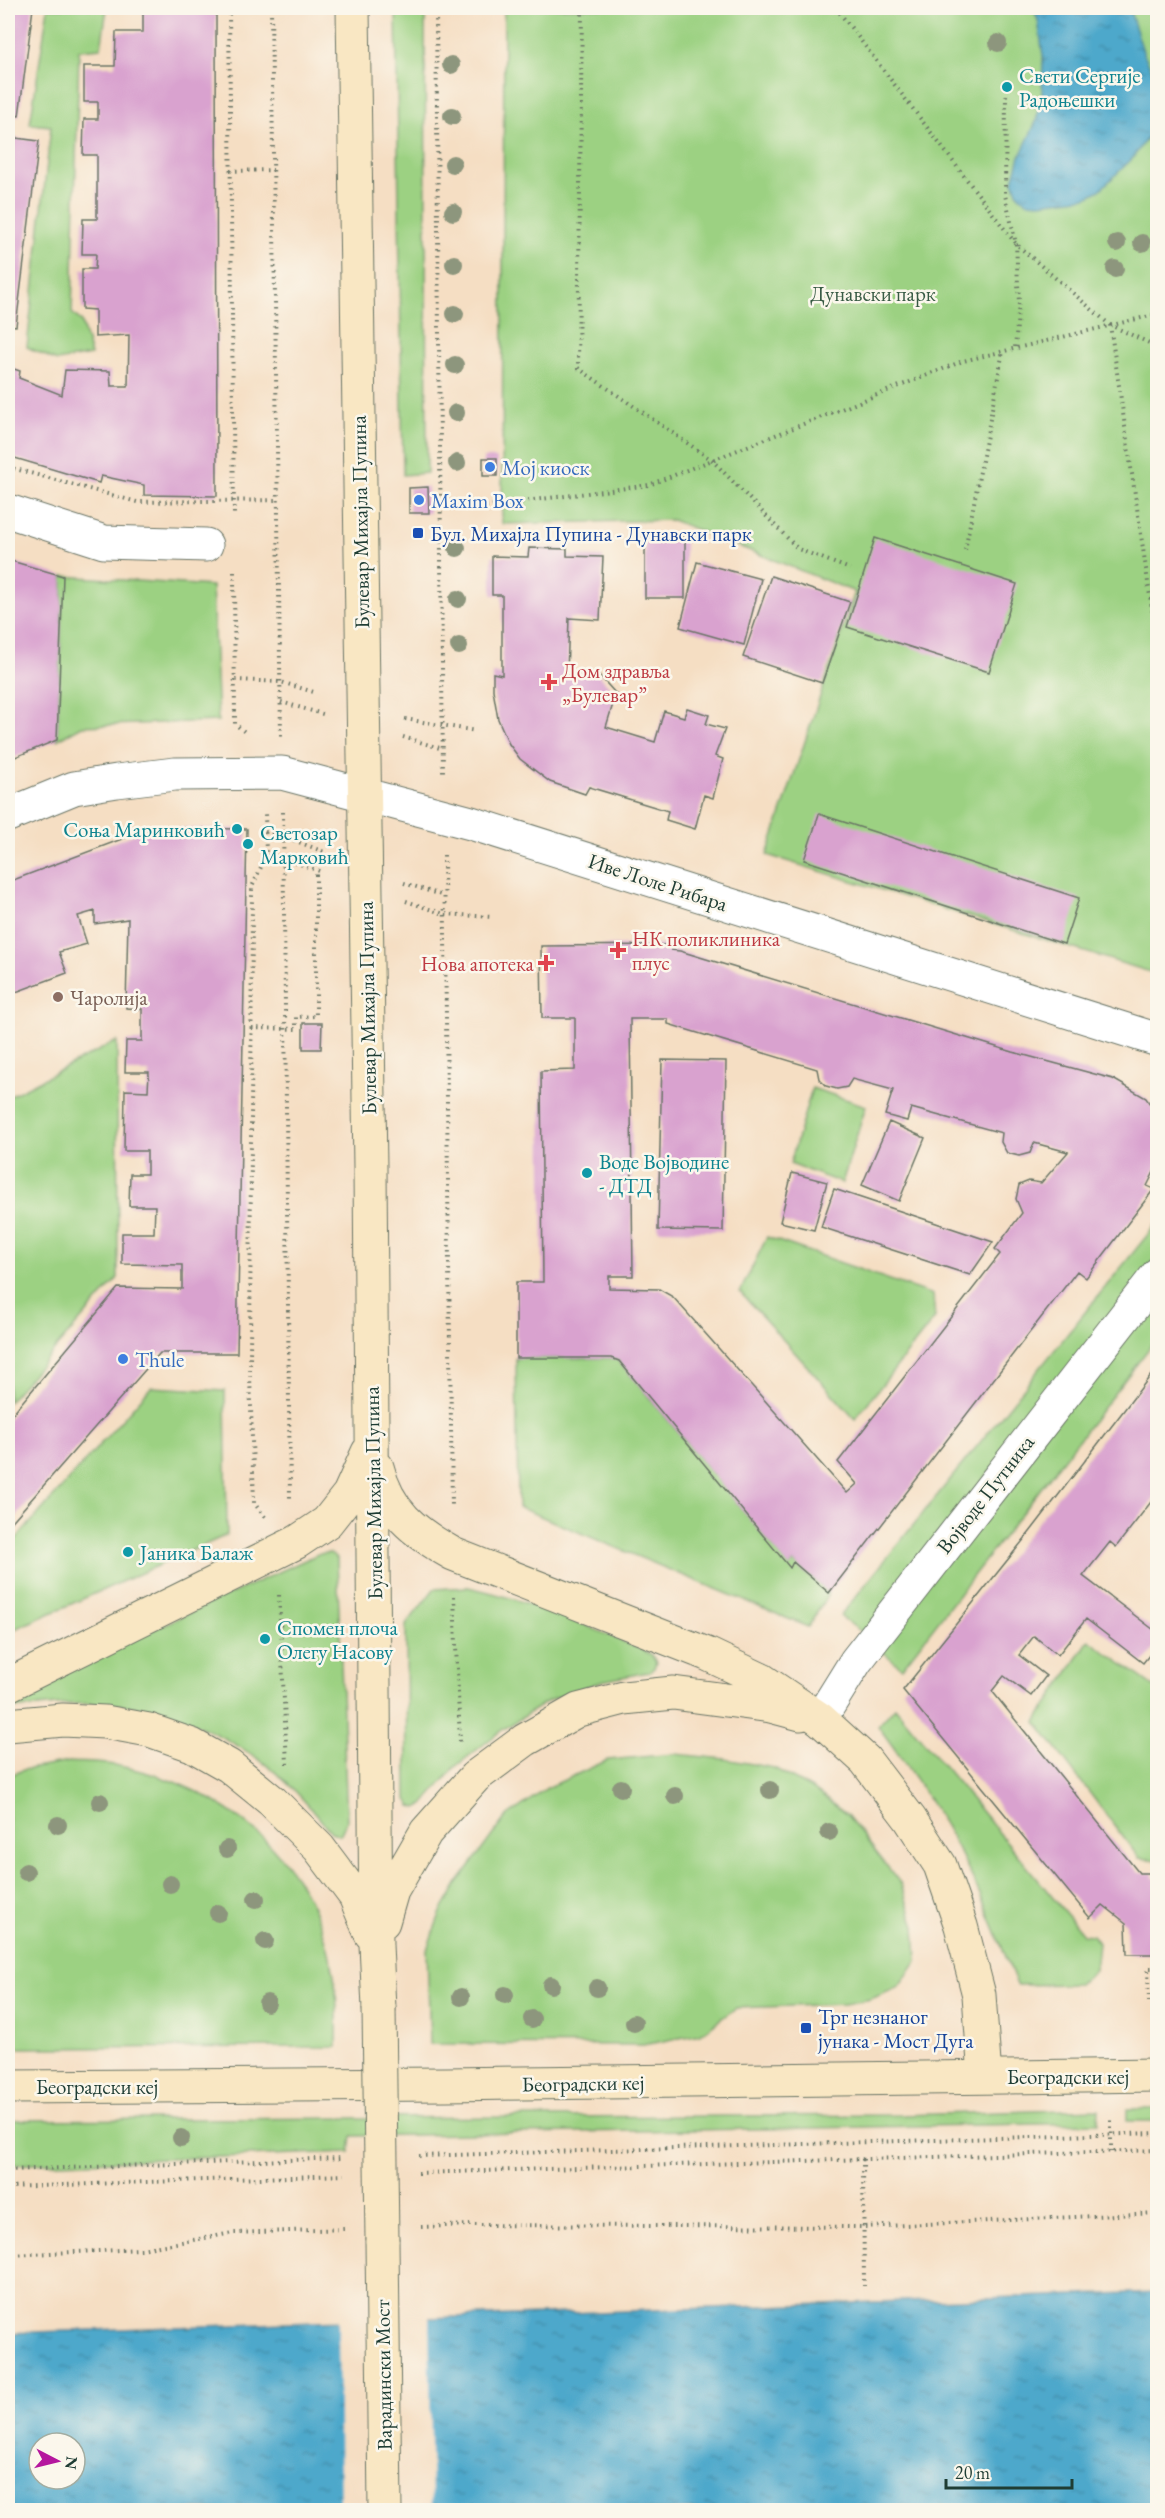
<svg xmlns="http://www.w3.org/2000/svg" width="1165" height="2518" font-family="'EB Garamond',serif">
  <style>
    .green { fill: #9cd182; stroke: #5e875b; stroke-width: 1.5 }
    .water { fill: url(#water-ripples); stroke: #367280; stroke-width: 1.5; fill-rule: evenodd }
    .pier { fill: #f5dec3 }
    .building { fill: #d9a2cf; fill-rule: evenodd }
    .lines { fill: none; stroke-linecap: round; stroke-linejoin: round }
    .minor-casing { stroke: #6a7566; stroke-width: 35 }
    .secondary-casing { stroke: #6a7566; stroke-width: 35 }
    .path { stroke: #6a7566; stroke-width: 4; stroke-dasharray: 1.5 4.5; stroke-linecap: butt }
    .minor { stroke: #fff; stroke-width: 33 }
    .secondary { stroke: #f9e7c3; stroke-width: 33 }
    .secondary-bridge-casing { stroke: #6a7566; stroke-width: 35; stroke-linecap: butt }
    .secondary-bridge { stroke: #f9e7c3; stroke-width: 33 }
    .tree { fill: #8d967d }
    .culture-dot { fill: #0f9aa8; stroke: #fbf7ec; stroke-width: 2 }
    .shop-dot { fill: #3f7fe0; stroke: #fbf7ec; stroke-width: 2 }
    .transit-dot { fill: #1a4fb4; stroke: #fbf7ec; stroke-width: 2 }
    .health-dot { fill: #e0444e; stroke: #fbf7ec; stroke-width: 2 }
    .education-dot { fill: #8d6e63; stroke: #fbf7ec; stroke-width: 2 }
    .labels { text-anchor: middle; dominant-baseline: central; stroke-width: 5; stroke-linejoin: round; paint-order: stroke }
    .culture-label { font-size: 21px; fill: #0d838f; stroke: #fbf7ec; text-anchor: start }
    .park-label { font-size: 21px; fill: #385b44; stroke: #fbf7ec }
    .shop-label { font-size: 21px; fill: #366cbe; stroke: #fbf7ec; text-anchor: start }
    .street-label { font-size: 21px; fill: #1f3d34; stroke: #fbf7ec }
    .transit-label { font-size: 21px; fill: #164399; stroke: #fbf7ec; text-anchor: start }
    .health-label { font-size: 21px; fill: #be3a42; stroke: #fbf7ec; text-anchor: start }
    .education-label { font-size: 21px; fill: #785e54; stroke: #fbf7ec; text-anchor: start }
  </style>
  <defs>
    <pattern id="water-ripples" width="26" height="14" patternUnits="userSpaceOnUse" patternTransform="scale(1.5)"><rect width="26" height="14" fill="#4da8cb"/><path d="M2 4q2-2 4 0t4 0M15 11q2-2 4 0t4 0" fill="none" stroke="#3f8aa6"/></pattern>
  </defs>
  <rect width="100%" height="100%" fill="#fbf7ec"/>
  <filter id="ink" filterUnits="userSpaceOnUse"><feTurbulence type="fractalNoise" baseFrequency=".0167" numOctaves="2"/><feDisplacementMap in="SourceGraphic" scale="12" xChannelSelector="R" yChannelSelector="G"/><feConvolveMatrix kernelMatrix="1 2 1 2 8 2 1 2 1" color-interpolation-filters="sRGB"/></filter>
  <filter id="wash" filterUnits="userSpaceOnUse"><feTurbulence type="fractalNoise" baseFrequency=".008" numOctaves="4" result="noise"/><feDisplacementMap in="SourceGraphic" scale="24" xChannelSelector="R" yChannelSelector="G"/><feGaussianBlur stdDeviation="1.35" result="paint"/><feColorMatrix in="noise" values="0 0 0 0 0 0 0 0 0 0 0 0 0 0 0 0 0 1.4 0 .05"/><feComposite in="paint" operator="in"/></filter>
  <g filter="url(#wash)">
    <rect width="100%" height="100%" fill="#f5dec3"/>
    <path class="green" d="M48,8H107L101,48L79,50L72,313L81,321L91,355L57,361L27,347L51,126L30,124Z
      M396,8H425L427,473L403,475Z
      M504,8H1157V974L767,855L855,592L672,520L502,524Z
      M63,576L212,586L218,721L82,726L57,740Z
      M117,1041L118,1278L8,1402V1097Z
      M812,1088L866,1106L842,1183L790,1164Z
      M1157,1223V1257L864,1634L840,1616Z
      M767,1237L933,1295L935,1318L855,1419L740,1292Z
      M1157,1284V1338L902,1668L876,1646Z
      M516,1358H611L619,1361L790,1567L793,1562L829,1593L808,1627L518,1507Z
      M151,1387L225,1391L227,1535L8,1632V1548Z
      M330,1553L337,1558L347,1821L340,1835L331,1832C317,1816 304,1799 288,1784C247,1743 175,1709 117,1705C102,1704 86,1703 71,1704C50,1705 29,1709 8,1708V1696L318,1554Z
      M468,1587C532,1601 591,1627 651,1654L656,1662L654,1668L648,1672L602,1681L548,1701L502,1730L455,1767L423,1805L417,1808L411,1806L407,1799L406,1625L434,1589Z
      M1089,1640L1157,1689V1860L1139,1858L1036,1722Z
      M895,1707L1083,1934L1092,1935L1098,1943L1095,1970L1079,1984L1017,1985C998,1937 979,1887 954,1842C932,1801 906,1764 878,1726Z
      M675,1754L725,1759L774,1768L814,1790L847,1815L901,1884L915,1926L917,1961L899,1987L871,1999L844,2004L736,2008L700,2034L643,2045L430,2044L427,1949L440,1914L459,1881L505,1818L547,1788L608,1760Z
      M69,1762C85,1763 103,1762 119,1766C225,1787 310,1856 332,1965C338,1992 337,2020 337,2047L8,2048V1776L23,1770Z
      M1099,2109L1098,2123L352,2136L350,2152L8,2165V2120L904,2115Z
      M1127,2109H1157V2121H1127Z"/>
    <path class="water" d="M1033,8H1129L1144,54L1157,81V123L1133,158L1100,190L1087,197L1040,203L1027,202L1018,195L1013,181L1020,156L1036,122L1042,94L1043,56L1038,20Z
      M1157,2292V2510H8V2333ZM39,2443H75V2479H39Z"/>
    <path class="pier" d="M429,2315L432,2510H340L338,2318Z"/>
    <g id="blocks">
      <path class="building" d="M8,8H33L19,116L8,115Z
        M143,8H216L217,496L144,495V485L101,476L99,483L8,456V367L20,371L19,378L62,395L65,370L110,371L111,386H128L129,335L95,337V310L82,309V269H95L96,254H82L83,219H97V155H83L84,119H98V102H84V66H115L116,32H143Z
        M8,137L39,141L16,326L8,325Z
        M483,458H497V476H483Z
        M428,487L429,513H409V488Z
        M645,537H685V598H645Z
        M875,538L1017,584L989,672L847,627Z
        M529,548L567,549V556L603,557L600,620L569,618L567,674H598L616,694L606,727L655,742L664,711L684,717L687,708L709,715L706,724L725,729L715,756L723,759L713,798L704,795L695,829L666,820L668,811L589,787L585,794L550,782L520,759L509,744L498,719L493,690V673L502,675V595H492V556L528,557Z
        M8,560L63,576L57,740L8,760Z
        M697,562L761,579L744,645L680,627Z
        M771,576L850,602L822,683L743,657Z
        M819,814L1079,898L1064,944L804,860Z
        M151,828L247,829L237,1353H160L8,1526V1419L118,1288L182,1289V1265L122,1264V1233H154L155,1206H129L130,1174H147V1151H124L125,1090L148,1091L149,1072H125L126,1041H142V1009L126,1008L128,919L95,924V911L78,916L87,944L59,952L67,973L8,995V882Z
        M672,945L671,950L680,951L1013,1052L1113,1079L1146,1098L1158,1116V1164L1147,1186L1154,1189L1086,1278L1077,1271L829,1593L793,1562L790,1568L619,1361L611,1358H516V1282H543L541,1071L575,1070V1018H542L541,946ZM630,1019H668V1024L817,1069L819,1079L826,1086L837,1089L847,1087L852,1079L893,1090L885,1115L907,1121L911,1108L1002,1133L1001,1142L1007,1153L1019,1156L1030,1153L1034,1143L1068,1152L1041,1183L1029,1181L1019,1185L1016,1199L1022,1213L995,1249L1000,1254L838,1462L857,1484L847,1493L673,1297L659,1289L609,1288V1276H633Z
        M303,1023H322L321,1049H303Z
        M662,1060L726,1061L723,1231L658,1230Z
        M889,1122L925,1138L899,1201L862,1185Z
        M792,1173L827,1182L814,1230L780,1222Z
        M834,1189L993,1242L970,1275L821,1227Z
        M1158,1366V1493L1116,1547L1110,1542L1083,1576L1158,1633V1644L1143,1663L1086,1619L1058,1655L1034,1636L1019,1655L1046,1676L1031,1696L1004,1676L992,1691L1139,1873H1153V1878H1158V1954H1127L1126,1923L1103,1905L1090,1918L903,1690L1030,1532Z"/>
    </g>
  </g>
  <g filter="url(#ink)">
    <use href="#blocks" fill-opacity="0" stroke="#6a7566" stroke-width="1.5"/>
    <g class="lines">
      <defs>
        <path id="minor" d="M8,511L104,542L206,545
          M8,815L74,788L117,781L175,774L282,773L471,823L1158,1040
          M820,1719L856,1661L1158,1274"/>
        <path id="secondary" d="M353,8L370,1168L376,1945L379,2008
          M377,1467C388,1512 414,1532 453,1554L707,1654L762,1680L820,1719L865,1760L910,1819L940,1865L961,1926L979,1995L985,2077
          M8,1685L297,1542L327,1522L349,1494L368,1452
          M8,1725L63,1720L105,1722L149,1730L192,1745L229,1766L272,1801L319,1848L355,1896L371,1934
          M383,1922L392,1891L426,1832L475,1777L525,1740L578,1710L624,1698L673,1693L771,1706L801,1714
          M8,2087L447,2084L1158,2075
          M382,2240L385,2510"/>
      </defs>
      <use href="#minor" class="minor-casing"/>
      <use href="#secondary" class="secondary-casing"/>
      <path class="path" d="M229,8L234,517
        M271,8L281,736
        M436,8L443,776
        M582,8L578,368L712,460L798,549L850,569
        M836,8L1016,244L1110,325L1158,347
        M1006,95L1005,195L1016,244L1019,303L1015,348
        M230,171L273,170
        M1110,325L1158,650
        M8,467L137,502L278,500
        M480,507L649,485L963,361L1158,314
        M965,550L1003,351
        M234,572L235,724L246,733
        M235,680L281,682L317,693
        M281,702L326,715
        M405,719L476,731
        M403,737L443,749
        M283,812L290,1501
        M265,832L283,836L327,853
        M444,855L452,1508
        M266,856L283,858L322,872
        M404,883L444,896
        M406,901L444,914L492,917
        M252,1028L296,1029V1017L316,1016V870
        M265,1517L254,1503L250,1375L252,887L266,856L265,811
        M279,1595L287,1764
        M454,1596L460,1742
        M1149,2002L1148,1968H1158
        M1111,2152V2118
        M419,2156L1158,2133
        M863,2159L864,2286
        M8,2170L343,2158
        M418,2173L1158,2150
        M8,2187L344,2175
        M421,2227L471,2225L863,2227L1158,2213
        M8,2255L142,2249L233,2233L344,2229"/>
      <use href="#minor" class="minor"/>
      <use href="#secondary" class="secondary"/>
      <defs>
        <path id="secondary-bridge" d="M379,2008L382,2240"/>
      </defs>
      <use href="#secondary-bridge" class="secondary-bridge-casing"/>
      <use href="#secondary-bridge" class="secondary-bridge"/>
    </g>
    <g class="tree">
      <circle cx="998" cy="43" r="9"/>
      <circle cx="451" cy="65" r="9"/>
      <circle cx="452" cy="116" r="9"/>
      <circle cx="453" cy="164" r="9"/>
      <circle cx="453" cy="212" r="9"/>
      <circle cx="1117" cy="243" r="9"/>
      <circle cx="1142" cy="243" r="9"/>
      <circle cx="454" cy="264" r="9"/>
      <circle cx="1115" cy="269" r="9"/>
      <circle cx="455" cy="314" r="9"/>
      <circle cx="455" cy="365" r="9"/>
      <circle cx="456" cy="413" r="9"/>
      <circle cx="457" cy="463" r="9"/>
      <circle cx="457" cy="548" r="9"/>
      <circle cx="458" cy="599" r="9"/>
      <circle cx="459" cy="646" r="9"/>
      <circle cx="621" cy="1788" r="9"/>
      <circle cx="770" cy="1790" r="9"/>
      <circle cx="675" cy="1796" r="9"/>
      <circle cx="100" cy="1802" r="9"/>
      <circle cx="58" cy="1825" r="9"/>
      <circle cx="829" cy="1832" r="9"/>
      <circle cx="227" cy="1849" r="9"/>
      <circle cx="26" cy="1872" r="9"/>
      <circle cx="170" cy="1884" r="9"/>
      <circle cx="256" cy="1899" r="9"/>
      <circle cx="218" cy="1913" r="9"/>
      <circle cx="265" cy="1941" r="9"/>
      <circle cx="551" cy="1985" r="9"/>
      <circle cx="597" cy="1988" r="9"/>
      <circle cx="505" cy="1995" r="9"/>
      <circle cx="461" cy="1997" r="9"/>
      <circle cx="267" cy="2003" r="9"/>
      <circle cx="532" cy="2019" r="9"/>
      <circle cx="634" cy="2023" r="9"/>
      <circle cx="181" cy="2138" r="9"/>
    </g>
  </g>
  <g class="culture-dot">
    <circle cx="1007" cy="87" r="6"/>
    <circle cx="237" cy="829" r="6"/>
    <circle cx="248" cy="844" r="6"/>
    <circle cx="587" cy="1173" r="6"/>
    <circle cx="128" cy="1552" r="6"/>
    <circle cx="265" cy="1639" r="6"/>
  </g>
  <g class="shop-dot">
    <circle cx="490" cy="467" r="6"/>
    <circle cx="419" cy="500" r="6"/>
    <circle cx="123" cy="1359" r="6"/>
  </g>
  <g class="transit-dot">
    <rect x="412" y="527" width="12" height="12" rx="3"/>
    <rect x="800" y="2022" width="12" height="12" rx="3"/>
  </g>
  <g class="health-dot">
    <path d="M546 673h6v6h6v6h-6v6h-6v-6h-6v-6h6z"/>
    <path d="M615 941h6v6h6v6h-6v6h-6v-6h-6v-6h6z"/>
    <path d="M543 954h6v6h6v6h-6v6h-6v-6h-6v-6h6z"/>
  </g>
  <circle class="education-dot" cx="58" cy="997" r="6"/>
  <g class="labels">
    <g class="culture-label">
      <text x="1019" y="75">Свети Сергије<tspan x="1019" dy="24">Радоњешки</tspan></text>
      <text x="225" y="829" text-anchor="end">Соња Маринковић</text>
      <text x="260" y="832">Светозар<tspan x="260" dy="24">Марковић</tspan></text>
      <text x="599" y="1161">Воде Војводине<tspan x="599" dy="24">- ДТД</tspan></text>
      <text x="140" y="1552">Јаника Балаж</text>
      <text x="277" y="1627">Спомен плоча<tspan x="277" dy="24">Олегу Насову</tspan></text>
    </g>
    <g class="park-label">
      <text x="873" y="293">Дунавски парк</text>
    </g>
    <g class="shop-label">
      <text x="502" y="467">Мој киоск</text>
      <text x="431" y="500">Maxim Box</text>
      <text x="135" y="1359">Thule</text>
    </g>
    <g class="street-label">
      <text transform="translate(360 522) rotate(-91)">Булевар Михајла Пупина</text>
      <text transform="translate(658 882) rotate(18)">Иве Лоле Рибара</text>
      <text transform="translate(367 1008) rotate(-91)">Булевар Михајла Пупина</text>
      <text transform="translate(373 1493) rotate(-91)">Булевар Михајла Пупина</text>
      <text transform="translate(985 1494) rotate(-52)">Војводе Путника</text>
      <text x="1068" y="2076">Београдски кеј</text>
      <text transform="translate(583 2083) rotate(-1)">Београдски кеј</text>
      <text x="97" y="2086">Београдски кеј</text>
      <text transform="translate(383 2375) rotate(-91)">Варадински Мост</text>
    </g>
    <g class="transit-label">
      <text x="430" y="533">Бул. Михајла Пупина - Дунавски парк</text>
      <text x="818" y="2016">Трг незнаног<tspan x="818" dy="24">јунака - Мост Дуга</tspan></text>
    </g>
    <g class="health-label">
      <text x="562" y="670">Дом здравља<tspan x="562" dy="24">„Булевар”</tspan></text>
      <text x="632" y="938">НК поликлиника<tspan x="632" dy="24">плус</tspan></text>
      <text x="534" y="963" text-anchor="end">Нова апотека</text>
    </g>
    <g class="education-label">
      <text x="70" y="997">Чаролија</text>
    </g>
  </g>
  <rect width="1165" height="2518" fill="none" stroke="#fbf7ec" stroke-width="30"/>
  <g transform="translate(57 2461) rotate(97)"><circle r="28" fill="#fbf7ec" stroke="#a3ada2" stroke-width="1.5"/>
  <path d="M0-4.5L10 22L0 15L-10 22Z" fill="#b5179e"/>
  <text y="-9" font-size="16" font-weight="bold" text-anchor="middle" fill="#1f3d34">N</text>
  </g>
  <path d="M946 2479v9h126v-9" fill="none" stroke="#1f3d34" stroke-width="3"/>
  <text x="955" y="2479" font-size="18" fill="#1f3d34" stroke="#fbf7ec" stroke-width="4.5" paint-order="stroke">20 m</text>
</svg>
